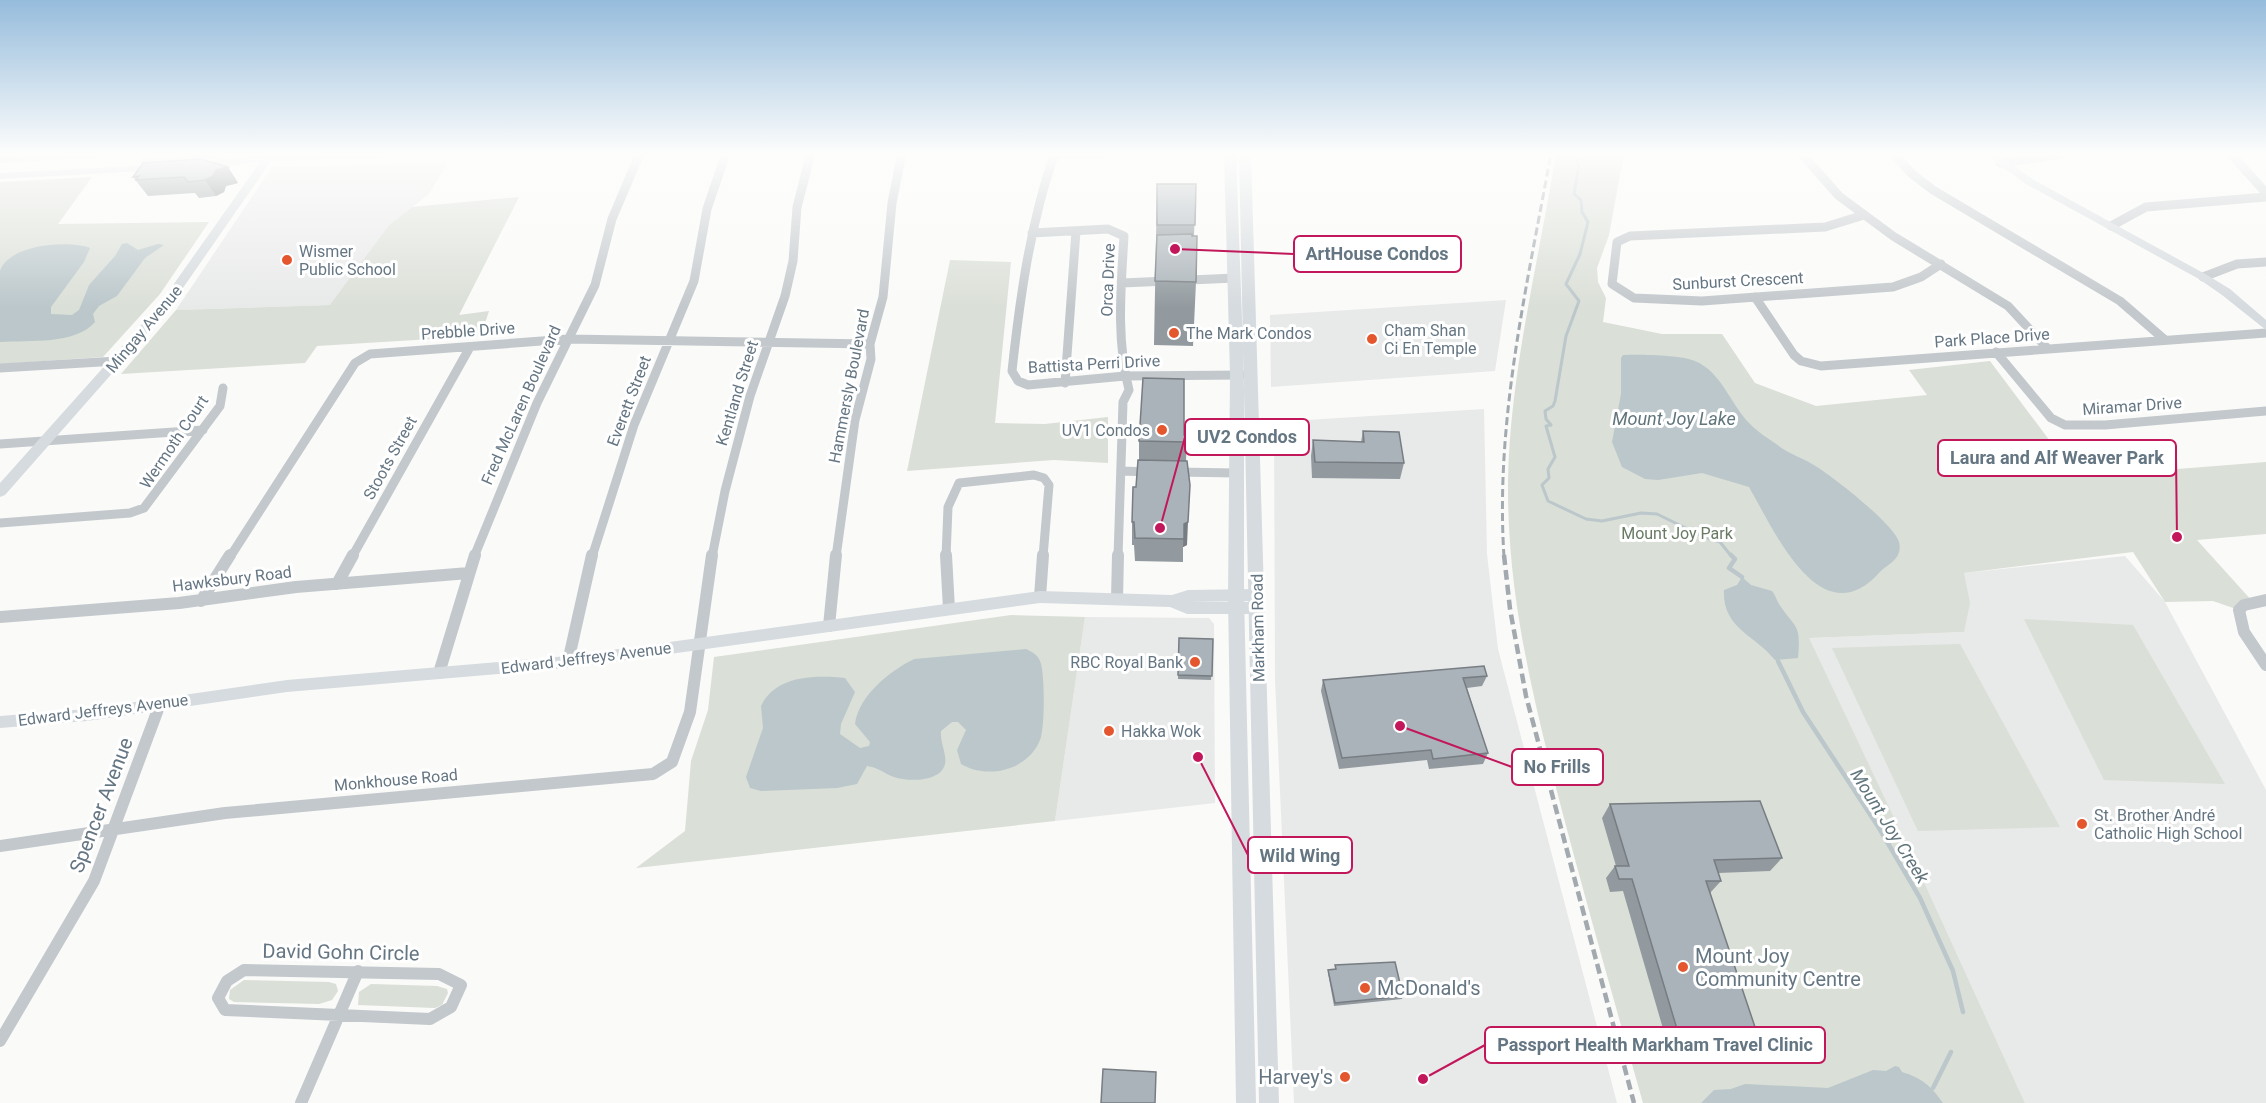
<svg xmlns="http://www.w3.org/2000/svg" width="2266" height="1103" font-family="Roboto,sans-serif">
  <style>
    .built { fill: #e8e9e9 }
    .green { fill: #dadfd7 }
    .water { fill: #bbc7cb }
    .lines { fill: none; stroke-linecap: round; stroke-linejoin: round }
    .stream-far1 { stroke: #bbc7cb; stroke-width: 3 }
    .stream { stroke: #bbc7cb; stroke-width: 4.5 }
    .street-far1 { stroke: #c3c8cc; stroke-width: 9 }
    .street { stroke: #c3c8cc; stroke-width: 12 }
    .secondary { fill: #d6dbdf; fill-rule: evenodd }
    .primary { fill: #d6dbdf; fill-rule: evenodd }
    .rail-far1 { stroke: #a2aab0; stroke-width: 3; stroke-dasharray: 8 4; stroke-linecap: butt }
    .rail { stroke: #a2aab0; stroke-width: 4.5; stroke-dasharray: 10 5; stroke-linecap: butt }
    .wall { fill: #929a9f }
    .shaded-wall { fill: #777d82 }
    .building { fill: #aab3b9; stroke: #777d82; stroke-width: 1.5 }
    .poi-dot { fill: #e4572e; stroke: #fff; stroke-width: 2 }
    .labels { text-anchor: middle; dominant-baseline: central; stroke-width: 6; stroke-linejoin: round; paint-order: stroke }
    .poi-label { font-size: 16px; fill: #657683; stroke: #fff; text-anchor: start }
    .street-label { font-size: 16px; fill: #657683; stroke: #fff }
    .park-label { font-size: 16px; fill: #687a64; stroke: #fff }
    .water-label { font-size: 18px; font-style: italic; fill: #60757c; stroke: #fff }
    .near-street-label { font-size: 20px; fill: #657683; stroke: #fff }
    .near-poi-label { font-size: 20px; fill: #657683; stroke: #fff; text-anchor: start }
    .leader { fill: none; stroke: #c2185b; stroke-width: 2 }
    .callout-dot { fill: #c2185b; stroke: #fff; stroke-width: 2 }
    .callout { fill: #fff; stroke: #c2185b; stroke-width: 2 }
    .callout-label { font-size: 18px; text-anchor: middle; font-weight: bold; fill: #657683 }
  </style>
  <rect width="100%" height="100%" fill="#fafaf8"/>
  <path class="built" d="M447,163L429,194L389,225L331,305L176,310L272,167Z
    M1506,300L1495,371L1271,387L1270,315Z
    M1484,409L1487,554L1498,649L1617,1103H1294L1275,680L1274,422Z
    M2125,556L2165,602L2266,790V1103H2025L1913,858L1808,638L1964,632V573Z
    M1085,617L1209,618L1214,624L1215,803L1055,821Z"/>
  <path class="green" d="M0,153H185L0,163Z
    M1556,153H1624L1609,235L1597,268L1598,282L1606,298L1603,322L1662,334H1722L1755,383L1816,406L1927,395L1909,370L1990,361L2077,477L2266,462V534L2197,540L2253,602L2239,610L2213,601L2165,602L2133,552L1964,573L1970,603L1964,632L1809,638L1913,858L2025,1103H1643C1615,1004 1587,906 1561,807C1533,697 1507,596 1508,481C1510,371 1539,261 1556,153Z
    M92,177L58,224L209,222L160,294L103,357L0,364V182Z
    M519,197L459,315L489,311L481,336L317,346L305,363L121,374L176,310L330,305L389,225L412,207Z
    M950,260L1011,262L995,423L1045,424L1108,417V463L1054,460L907,471Z
    M1011,615L1085,617L1055,821L636,868L685,831L691,761L708,710L714,657Z
    M2024,619L2133,625L2225,784L2104,780Z
    M1960,644L2060,827L1918,831L1832,648Z
    M244,980L329,982L336,984L338,991L332,1000L319,1004L234,1002L229,999L230,990Z
    M371,984L437,986L447,989L448,993L442,1005L435,1008L358,1005L359,992Z"/>
  <path class="water" d="M127,243L138,250L158,244L164,245L145,258L117,296L99,306L93,314L95,322C75,345 29,340 0,342C0,327 0,283 0,271C9,244 68,240 90,248L84,262L51,307V314L72,315L79,310L89,285L115,256L122,244Z
    M1623,355C1638,354 1682,355 1695,361C1722,372 1731,406 1751,425C1759,433 1771,440 1780,447C1790,454 1802,458 1812,464C1829,473 1895,525 1899,542C1903,560 1887,564 1878,574C1820,636 1774,530 1749,487L1702,473L1658,480L1645,479L1622,467L1612,442L1621,394V358Z
    M1742,577L1751,585L1772,591C1776,596 1776,599 1779,604C1796,630 1801,622 1798,658L1775,660C1755,635 1722,628 1724,590L1737,585Z
    M1026,649C1032,652 1037,654 1040,661C1045,672 1045,728 1040,740C1028,770 988,780 961,764L957,750L966,730L958,722H952L941,731C940,743 947,754 945,764C941,782 908,782 894,777C885,774 878,767 867,766L857,784L837,788L761,791L750,788L746,777L763,728L761,706C776,675 815,675 845,678L855,692L841,724L840,734L860,748L869,746L870,742L855,724C859,695 890,671 914,659Z
    M1895,1066L1899,1067L1902,1072C1922,1078 1931,1086 1943,1103H1701L1714,1090L1731,1089L1745,1084L1828,1088L1873,1070L1886,1071Z"/>
  <g class="lines">
    <path class="stream-far1" d="M1571,153L1579,164L1574,194L1581,200L1582,212L1588,222L1580,254L1566,284L1579,301L1566,336L1555,401L1553,406L1545,411L1546,419L1551,425L1546,426L1555,457L1548,469L1549,478L1542,485L1548,501L1586,519L1602,521L1641,513L1657,514L1704,537L1720,542L1732,557
      M0,159L21,158"/>
    <path class="stream" d="M1731,555L1735,559L1729,568L1742,577
      M1778,661L1803,712L1879,828L1920,898L1953,971L1963,1012
      M1933,1088L1951,1052"/>
    <path class="street-far1" d="M1801,153L1839,196L1893,236L2008,306L2047,348
      M1893,153L1912,174L1933,190L2120,301L2165,340
      M2230,153L2266,193
      M1054,155C1030,225 1020,297 1012,371L1018,381L1028,385L1125,376L1243,375
      M2000,163L2070,153
      M1864,215L1825,227L1630,236L1617,242L1612,284L1634,298L1702,301L1893,287L1921,277L1941,264
      M2111,226L2146,207L2266,197
      M1032,233L1108,229L1124,236C1121,288 1116,339 1129,390L1123,402L1118,557
      M2203,277L2237,264L2266,262
      M1122,283L1235,278
      M1755,297L1794,355L1801,361L1821,366L2266,333
      M1996,352L2051,418L2065,425H2105L2266,411
      M0,368L117,361
      M1065,383L1076,231
      M0,444L203,430
      M1121,471L1151,472
      M1175,472L1237,473
      M0,523L130,513L144,508L220,406L223,388
      M230,557L355,363L370,354L568,339L870,344
      M352,557L470,347
      M474,557L537,403L595,285L612,219L640,153
      M592,557L634,425L694,281L707,209L726,153
      M712,557L725,491L750,396L785,296L793,261L797,207L811,153
      M836,557L855,420L871,359L870,344L883,297L892,203L902,153
      M946,557L948,507L959,483L1034,475L1044,478L1049,485L1043,557"/>
    <path class="street" d="M946,555L949,609
      M337,584L353,555
      M1040,597L1043,555
      M1117,599L1118,555
      M2266,600L2244,605L2239,610L2244,632L2266,665
      M201,601L230,555
      M0,617L179,603L296,587L469,573
      M829,626L836,555
      M568,662L592,555
      M439,673L475,555
      M0,846L225,813L653,774L672,762L690,712L712,555
      M244,970L439,974L461,985L451,1007L430,1019L225,1010L218,998L227,981Z
      M0,1041L94,881L160,704
      M301,1103L358,971"/>
    <path class="secondary" d="M266,153H442L437,156L271,161L167,311L5,495L0,497V483L159,305L260,162L203,168L198,165L199,163L210,161L144,164L140,163V159L215,155L220,158L217,160L265,155Z
      M1021,153H1132L1127,156L1086,159L1026,156Z
      M1983,153H1995L2034,180L2207,275L2230,289L2266,320V330L2222,295L2199,279L2026,184Z
      M157,165L161,166V170L0,179V173Z
      M1257,589L1262,591L1264,595L1262,599L1257,601L1187,602H1257L1262,604L1264,608L1262,612L1257,614H1187L1170,607L1040,603L568,668L287,692L87,721L0,728V716L87,709L287,680L568,656L1040,591L1172,595L1188,590Z"/>
    <path class="primary" d="M1224,153H1236L1244,374V596L1256,1103H1236L1228,596L1230,374Z
      M1239,153H1251L1279,1103H1259Z"/>
    <path class="rail-far1" d="M1504,557C1495,420 1527,287 1551,153"/>
    <path class="rail" d="M1504,555L1510,609L1526,696L1634,1103"/>
  </g>
  <path class="wall" d="M228,167L238,183L226,186L224,192L216,196L199,198L195,193L148,196L133,177Z
    M1157,184H1196L1194,236L1196,282L1193,346L1154,345Z
    M1363,431L1404,463L1400,479L1312,478L1311,456L1313,440L1361,442Z
    M1184,435H1187L1186,461L1187,545L1183,547V562L1135,561L1134,545H1132V522L1139,460V441Z
    M1179,638L1213,639L1211,680L1178,679Z
    M1487,676L1482,686L1467,688L1488,753L1483,764L1429,769L1427,760L1339,769L1321,691L1323,680Z
    M1610,804L1782,858L1770,871L1718,873L1721,881L1710,893L1755,1027L1743,1037L1666,1039L1623,891L1610,892L1606,878L1615,866H1616L1602,818Z
    M1335,965L1403,996L1402,999L1334,1006L1328,973V970L1335,969Z"/>
  <path class="shaded-wall" d="M228,167L238,183L226,186L224,192L216,196L205,180L216,170Z
    M1188,522L1187,545L1183,547L1184,524Z"/>
  <path class="building" d="M200,159L228,167L216,170L213,176L205,180L188,182L184,177L136,180L139,176L133,177L143,163Z
    M1157,184H1196L1195,225H1157Z
    M1192,234V236H1197L1196,282L1155,281L1157,235Z
    M1143,378L1184,379V435H1187V442L1139,441Z
    M1363,431L1399,432L1404,463L1315,462L1313,440L1364,442Z
    M1138,460L1187,461L1190,485L1188,522L1184,524V539L1135,538L1134,522H1132L1133,487H1136Z
    M1179,638L1213,639L1212,676L1178,675Z
    M1484,666L1487,676L1463,678L1488,753L1433,759L1431,750L1342,758L1323,680Z
    M1760,801L1782,858L1714,860L1721,881H1706L1755,1027L1677,1029L1632,879H1619L1615,866H1629L1610,804Z
    M1395,962L1403,996L1335,1003L1328,970L1336,969L1335,965Z
    M1103,1069L1156,1072L1155,1103H1101Z"/>
  <linearGradient id="sky" x2="0" y2="1"><stop stop-color="#96bcdc"/><stop offset="0.5" stop-color="#fdfdfc"/><stop offset="1" stop-color="#fdfdfc" stop-opacity="0"/></linearGradient>
  <rect width="2266" height="308" fill="url(#sky)"/>
  <g class="poi-dot">
    <circle cx="287" cy="260" r="6"/>
    <circle cx="1174" cy="333" r="6"/>
    <circle cx="1372" cy="339" r="6"/>
    <circle cx="1162" cy="430" r="6"/>
    <circle cx="1195" cy="662" r="6"/>
    <circle cx="1109" cy="731" r="6"/>
    <circle cx="2082" cy="824" r="6"/>
    <circle cx="1683" cy="967" r="6"/>
    <circle cx="1365" cy="988" r="6"/>
    <circle cx="1345" cy="1077" r="6"/>
  </g>
  <g class="labels">
    <g class="poi-label">
      <text x="299" y="251">Wismer<tspan x="299" dy="18">Public School</tspan></text>
      <text x="1384" y="330">Cham Shan<tspan x="1384" dy="18">Ci En Temple</tspan></text>
      <text x="1186" y="333">The Mark Condos</text>
      <text x="1150" y="430" text-anchor="end">UV1 Condos</text>
      <text x="1183" y="662" text-anchor="end">RBC Royal Bank</text>
      <text x="1121" y="731">Hakka Wok</text>
      <text x="2094" y="815">St. Brother André<tspan x="2094" dy="18">Catholic High School</tspan></text>
    </g>
    <g class="street-label">
      <text transform="translate(1108 280) rotate(-88)">Orca Drive</text>
      <text transform="translate(1738 281) rotate(-3)">Sunburst Crescent</text>
      <text transform="translate(144 329) rotate(-50)">Mingay Avenue</text>
      <text transform="translate(468 331) rotate(-4)">Prebble Drive</text>
      <text transform="translate(1992 338) rotate(-4)">Park Place Drive</text>
      <text transform="translate(1094 364) rotate(-3)">Battista Perri Drive</text>
      <text transform="translate(849 386) rotate(-79)">Hammersly Boulevard</text>
      <text transform="translate(737 393) rotate(-73)">Kentland Street</text>
      <text transform="translate(629 401) rotate(-69)">Everett Street</text>
      <text transform="translate(521 405) rotate(-66)">Fred McLaren Boulevard</text>
      <text transform="translate(2132 406) rotate(-4)">Miramar Drive</text>
      <text transform="translate(174 442) rotate(-56)">Wermoth Court</text>
      <text transform="translate(390 458) rotate(-61)">Stoots Street</text>
      <text transform="translate(232 579) rotate(-7)">Hawksbury Road</text>
      <text transform="translate(1258 628) rotate(-91)">Markham Road</text>
      <text transform="translate(586 658) rotate(-7)">Edward Jeffreys Avenue</text>
      <text transform="translate(103 710) rotate(-7)">Edward Jeffreys Avenue</text>
      <text transform="translate(396 780) rotate(-5)">Monkhouse Road</text>
    </g>
    <g class="park-label">
      <text x="1677" y="533">Mount Joy Park</text>
    </g>
    <g class="water-label">
      <text x="1674" y="418">Mount Joy Lake</text>
      <text transform="translate(1890 826) rotate(58)">Mount Joy Creek</text>
    </g>
    <g class="near-street-label">
      <text transform="translate(101 805) rotate(-69)">Spencer Avenue</text>
      <text transform="translate(341 952) rotate(1)">David Gohn Circle</text>
    </g>
    <g class="near-poi-label">
      <text x="1695" y="956">Mount Joy<tspan x="1695" dy="23">Community Centre</tspan></text>
      <text x="1377" y="988">McDonald's</text>
      <text x="1333" y="1077" text-anchor="end">Harvey's</text>
    </g>
  </g>
  <path class="leader" d="M1175 249L1294 254M1160 528L1185 437M2177 537L2176 458M1400 726L1512 767M1198 757L1248 855M1423 1079L1485 1045"/>
  <g class="callout-dot">
    <circle cx="1175" cy="249" r="6"/>
    <circle cx="1160" cy="528" r="6"/>
    <circle cx="2177" cy="537" r="6"/>
    <circle cx="1400" cy="726" r="6"/>
    <circle cx="1198" cy="757" r="6"/>
    <circle cx="1423" cy="1079" r="6"/>
  </g>
  <g class="callout">
    <rect x="1294" y="236" width="167" height="36" rx="6"/>
    <rect x="1185" y="419" width="124" height="36" rx="6"/>
    <rect x="1938" y="440" width="238" height="36" rx="6"/>
    <rect x="1512" y="749" width="91" height="36" rx="6"/>
    <rect x="1248" y="837" width="104" height="36" rx="6"/>
    <rect x="1485" y="1027" width="340" height="36" rx="6"/>
  </g>
  <g class="callout-label">
    <text x="1377" y="260">ArtHouse Condos</text>
    <text x="1247" y="443">UV2 Condos</text>
    <text x="2057" y="464">Laura and Alf Weaver Park</text>
    <text x="1557" y="773">No Frills</text>
    <text x="1300" y="862">Wild Wing</text>
    <text x="1655" y="1051">Passport Health Markham Travel Clinic</text>
  </g>
</svg>
